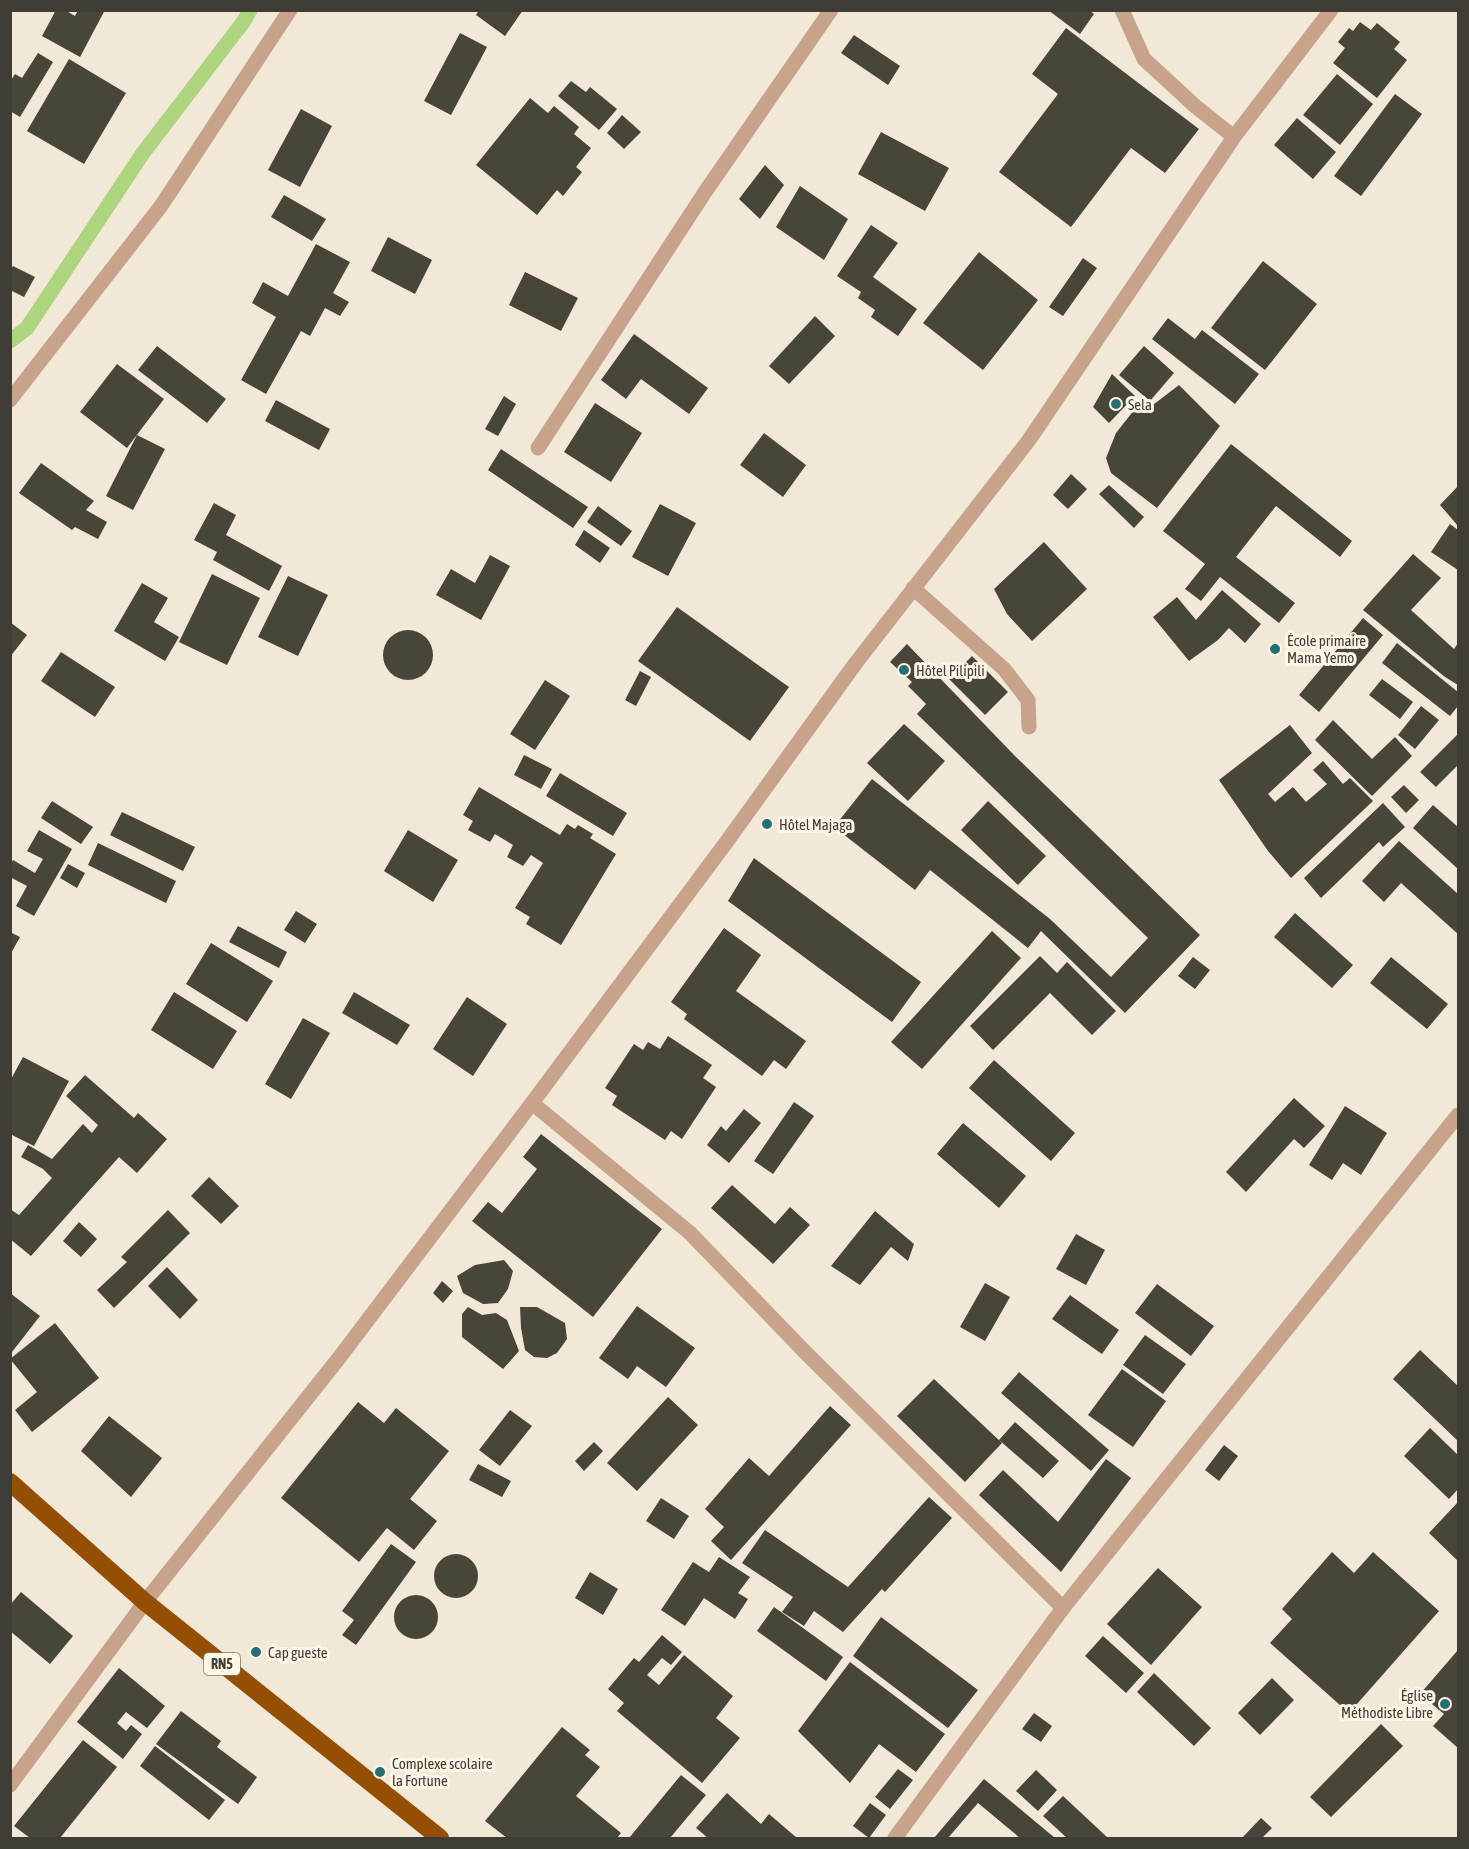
<svg xmlns="http://www.w3.org/2000/svg" width="1469" height="1849" font-family="'Asap Condensed',sans-serif">
  <style>
    .lines { fill: none; stroke-linecap: round; stroke-linejoin: round }
    .stream { stroke: #add47e; stroke-width: 15 }
    .building { fill: #474638 }
    .minor { stroke: #c6a38a; stroke-width: 15 }
    .highway { stroke: #954f04; stroke-width: 18 }
    .poi-dot { fill: #246f73; stroke: #fff6e6; stroke-width: 2 }
    .labels { text-anchor: middle; dominant-baseline: central; stroke-width: 6; stroke-linejoin: round; paint-order: stroke }
    .shield { fill: #fff6e6; stroke: #79746b; stroke-width: 1.5 }
    .shield-label { font-size: 14px; font-weight: bold; fill: #403c36 }
    .poi-label { font-size: 15px; fill: #403c36; stroke: #fff6e6; text-anchor: start }
  </style>
  <rect width="100%" height="100%" fill="#f2e8d8"/>
  <g class="lines">
    <path class="stream" d="M10,341L27,328L143,153L244,21L250,10"/>
  </g>
  <path class="building" d="M56,10H65L75,16L78,10H105L80,57L42,36Z
    M479,10H523L505,36L476,15Z
    M1048,10H1089L1094,14L1080,34Z
    M1360,22L1371,30L1377,23L1400,42L1394,49L1407,60L1377,98L1333,63L1345,48L1338,42L1349,28L1353,31Z
    M1066,28L1199,129L1165,173L1131,148L1071,227L999,172L1058,94L1032,74Z
    M460,33L487,47L451,115L424,101Z
    M854,35L900,66L888,85L841,53Z
    M38,53L53,62L20,117L10,111V82L15,74L22,78Z
    M69,59L126,93L84,164L27,131Z
    M1337,74L1373,104L1340,145L1303,115Z
    M571,81L586,92L590,87L617,109L599,130L558,96Z
    M1395,94L1422,114L1361,196L1334,176Z
    M530,98L548,113L554,106L579,127L574,134L591,148L576,167L582,172L563,196L557,190L537,215L476,165Z
    M301,109L332,126L300,187L268,170Z
    M622,115L641,132L624,149L607,133Z
    M1297,118L1336,152L1313,179L1274,145Z
    M881,132L949,168L925,211L858,174Z
    M765,165L784,185L760,219L739,199Z
    M800,186L848,219L824,260L776,227Z
    M284,195L326,219L312,241L271,217Z
    M871,225L898,243L873,277L917,309L898,336L871,317L875,310L858,298L861,292L837,276Z
    M388,237L432,260L415,294L371,271Z
    M316,244L350,262L333,293L349,302L340,316L325,308L310,336L301,331L266,394L241,380L276,317L252,303L263,282L288,296Z
    M979,252L1038,300L983,370L923,323Z
    M1083,258L1097,268L1063,316L1049,307Z
    M1263,261L1317,304L1265,370L1211,328Z
    M13,266L35,277L24,297L10,290V271Z
    M525,272L578,298L561,331L509,305Z
    M815,316L835,336L789,384L769,366Z
    M1168,318L1195,339L1202,330L1259,374L1235,404L1152,339Z
    M634,334L708,388L689,414L641,379L626,399L601,380Z
    M157,346L226,399L207,423L138,370Z
    M1144,346L1174,373L1150,401L1119,375Z
    M117,364L164,399L127,448L80,412Z
    M1112,374L1135,396L1109,423L1093,407Z
    M1179,385L1220,426L1157,508L1111,473L1106,458L1116,433L1138,405L1145,411Z
    M504,396L516,404L498,436L485,429Z
    M276,400L330,429L319,450L265,421Z
    M595,403L642,433L611,482L564,452Z
    M764,433L806,465L783,497L740,465Z
    M137,435L165,449L133,510L106,496Z
    M1231,444L1352,541L1340,557L1276,506L1236,557L1295,603L1279,623L1220,577L1201,601L1185,589L1205,564L1163,531Z
    M501,449L588,507L573,528L488,470Z
    M41,463L94,501L86,510L107,522L98,539L75,527L72,530L19,493Z
    M1071,474L1087,489L1068,509L1053,495Z
    M1109,485L1144,517L1134,528L1099,494Z
    M1458,486V526L1440,505Z
    M214,503L236,515L226,535L282,566L269,591L213,560L217,552L194,540Z
    M660,504L696,523L668,576L632,557Z
    M598,506L632,531L621,546L587,522Z
    M1450,524L1458,530V570L1431,552Z
    M584,530L610,548L600,563L575,545Z
    M1044,542L1087,589L1032,641L1007,614L994,589Z
    M1413,554L1441,578L1411,610L1454,649L1458,643V685L1445,677L1363,610Z
    M490,555L510,566L481,620L436,595L451,569L475,583Z
    M212,574L260,598L227,665L179,642Z
    M288,576L328,595L298,656L258,637Z
    M142,583L168,598L154,622L179,637L165,661L114,631Z
    M1222,590L1261,624L1245,643L1229,628L1218,640L1189,661L1153,617L1177,597L1196,620Z
    M677,607L789,687L750,741L638,661Z
    M1363,618L1383,635L1319,712L1299,695Z
    M10,622L27,635L10,657Z
    M383 655a25 25 0 1 1 50 0a25 25 0 1 1-50 0Z
    M1397,643L1458,692V706L1450,716L1382,663Z
    M907,644L1015,756L1200,935L1125,1013L1041,931L1028,948L930,870L915,890L834,827L872,779L1050,919L1111,977L1148,938L917,714L926,704L908,686L912,682L890,662Z
    M61,652L115,687L95,717L41,681Z
    M972,656L1008,692L985,715L949,679Z
    M640,671L651,677L636,706L625,700Z
    M1382,679L1413,702L1400,719L1369,695Z
    M545,680L570,696L535,750L510,734Z
    M1421,706L1439,720L1415,749L1398,735Z
    M1333,720L1372,759L1395,737L1412,756L1372,796L1315,740Z
    M904,724L945,761L908,801L867,763Z
    M1290,725L1312,753L1268,794L1275,802L1293,787L1306,802L1327,784L1313,770L1323,761L1343,784L1350,778L1373,801L1291,878L1268,851L1219,780Z
    M1458,734V765L1436,787L1420,772Z
    M524,755L552,769L541,789L514,775Z
    M560,773L627,813L613,836L546,796Z
    M1404,785L1419,800L1406,813L1391,797Z
    M479,787L560,835L567,824L575,829L578,825L593,834L590,838L616,854L561,945L526,924L530,917L515,908L543,863L531,855L523,866L507,857L513,845L495,834L490,842L468,830L473,821L463,815Z
    M52,801L93,827L81,844L41,818Z
    M988,801L1046,856L1018,885L961,830Z
    M1383,803L1405,827L1383,847L1379,842L1321,898L1304,878Z
    M1433,805L1458,827V869L1413,828Z
    M122,812L195,847L183,871L110,835Z
    M39,830L72,849L34,916L16,906L27,886L10,877V865L13,860L35,873L43,859L27,851Z
    M408,830L458,860L433,902L384,871Z
    M1399,841L1458,894V934L1401,883L1384,902L1362,881Z
    M98,843L176,881L166,903L88,865Z
    M754,858L921,982L892,1022L728,901Z
    M68,864L85,873L77,888L60,878Z
    M296,911L317,924L305,943L284,930Z
    M1295,913L1353,965L1332,988L1274,937Z
    M238,926L287,952L279,968L229,942Z
    M724,928L761,955L736,991L806,1041L786,1069L774,1060L762,1076L684,1019L687,1014L671,1002Z
    M992,931L1021,958L922,1069L891,1042Z
    M10,932L20,937L10,955Z
    M211,943L273,981L247,1022L186,984Z
    M1040,956L1057,973L1067,962L1116,1011L1092,1035L1050,993L993,1050L970,1026Z
    M1193,957L1210,970L1195,989L1178,976Z
    M1391,957L1448,1004L1427,1029L1370,983Z
    M174,992L237,1031L213,1069L151,1030Z
    M354,992L410,1025L397,1045L342,1013Z
    M467,997L507,1024L473,1076L433,1049Z
    M303,1018L330,1033L291,1099L265,1084Z
    M668,1036L712,1065L703,1078L716,1087L682,1139L671,1131L665,1140L612,1105L617,1096L605,1088L634,1044L643,1050L648,1042L660,1049Z
    M23,1057L69,1081L34,1146L10,1134V1081Z
    M994,1060L1075,1133L1051,1161L969,1088Z
    M85,1075L134,1118L138,1113L167,1139L137,1173L119,1157L31,1256L10,1239V1209L19,1215L52,1178L43,1169L21,1157L28,1145L52,1159L83,1124L92,1133L98,1125L66,1096Z
    M1294,1098L1325,1126L1304,1148L1294,1139L1246,1192L1226,1172Z
    M794,1102L814,1116L773,1174L754,1161Z
    M1345,1106L1387,1133L1361,1175L1343,1163L1332,1180L1309,1165Z
    M744,1109L761,1123L729,1163L707,1145L721,1126L726,1131Z
    M963,1123L1026,1176L999,1208L937,1154Z
    M541,1134L662,1229L593,1317L472,1221L488,1202L502,1213L537,1169L523,1157Z
    M209,1177L239,1206L221,1224L191,1196Z
    M732,1185L775,1224L790,1207L810,1225L773,1264L711,1208Z
    M168,1210L190,1233L114,1308L97,1290L127,1262L121,1257Z
    M875,1211L914,1244L908,1261L891,1247L860,1285L831,1266Z
    M79,1222L97,1239L81,1257L63,1241Z
    M1076,1234L1105,1250L1086,1285L1056,1269Z
    M504,1260L513,1271L508,1289L498,1303L483,1304L463,1293L457,1276L475,1265Z
    M167,1267L198,1300L180,1319L148,1286Z
    M442,1281L453,1291L443,1303L433,1293Z
    M985,1283L1010,1297L985,1341L960,1327Z
    M1157,1284L1214,1326L1191,1356L1135,1313Z
    M10,1293L40,1316L12,1352L10,1351Z
    M1070,1295L1119,1330L1102,1354L1052,1319Z
    M637,1306L695,1348L666,1387L637,1366L628,1379L599,1358Z
    M468,1307L482,1315L496,1313L507,1320L519,1351L503,1369L462,1337V1314Z
    M520,1307H537L565,1323L567,1339L557,1353L547,1358L534,1357L525,1350L521,1328Z
    M55,1323L99,1378L32,1432L15,1410L37,1392L10,1359Z
    M1145,1335L1186,1364L1163,1394L1123,1365Z
    M1420,1350L1458,1386V1441L1393,1379Z
    M1122,1369L1166,1401L1133,1447L1088,1415Z
    M1019,1372L1109,1450L1091,1471L1001,1393Z
    M934,1379L1002,1443L965,1482L897,1416Z
    M668,1397L698,1425L637,1491L607,1463Z
    M358,1402L384,1423L396,1408L449,1451L410,1499L437,1521L414,1550L387,1528L359,1562L281,1498Z
    M830,1406L851,1425L731,1560L711,1541L724,1527L705,1509L749,1458L769,1476Z
    M510,1410L532,1426L500,1466L479,1450Z
    M109,1416L162,1458L131,1497L81,1451Z
    M1015,1422L1059,1461L1043,1478L999,1440Z
    M1430,1428L1458,1455V1489L1449,1499L1404,1456Z
    M594,1442L603,1451L584,1471L575,1461Z
    M1224,1445L1238,1456L1219,1481L1205,1470Z
    M1106,1459L1131,1478L1061,1572L979,1495L1003,1470L1058,1522Z
    M478,1464L511,1481L502,1497L469,1480Z
    M929,1497L952,1518L885,1592L882,1589L843,1632L814,1611L804,1626L782,1612L793,1597L742,1563L765,1530L848,1587Z
    M661,1498L689,1516L674,1539L646,1521Z
    M1458,1502V1561L1429,1533Z
    M391,1544L416,1562L356,1645L342,1635L354,1620L342,1611Z
    M1332,1552L1354,1573L1373,1552L1439,1611L1349,1713L1270,1643L1292,1619L1282,1609Z
    M434 1576a22 22 0 1 1 44 0a22 22 0 1 1-44 0Z
    M719,1557L750,1577L738,1593L748,1599L735,1619L704,1598L685,1626L661,1610L693,1562L709,1572Z
    M1158,1568L1202,1607L1151,1665L1107,1624Z
    M590,1572L618,1589L603,1615L575,1598Z
    M21,1592L73,1636L50,1664L10,1631V1605Z
    M394 1617a22 22 0 1 1 44 0a22 22 0 1 1-44 0Z
    M774,1607L843,1657L826,1681L757,1631Z
    M881,1617L978,1690L948,1728L853,1656Z
    M662,1635L682,1652L671,1665L662,1658L647,1675L659,1685L684,1655L733,1696L716,1718L740,1738L702,1783L617,1711L624,1703L608,1689L634,1658L639,1662Z
    M1103,1636L1144,1673L1126,1693L1085,1656Z
    M1458,1650V1748L1433,1726L1444,1714L1420,1694Z
    M850,1662L945,1734L916,1772L879,1744L850,1783L798,1731Z
    M119,1668L165,1706L147,1728L126,1712L117,1723L126,1731L131,1725L142,1734L123,1759L77,1722Z
    M1154,1673L1211,1728L1194,1746L1137,1692Z
    M1272,1678L1294,1700L1260,1735L1238,1713Z
    M181,1711L221,1741L217,1747L257,1777L238,1804L156,1744Z
    M1034,1713L1052,1726L1041,1742L1022,1729Z
    M1381,1724L1403,1746L1331,1817L1310,1797Z
    M562,1727L590,1750L585,1755L600,1767L576,1796L621,1833L617,1838H507L485,1821Z
    M83,1740L117,1767L60,1838H30L14,1826Z
    M155,1746L225,1800L209,1820L140,1766Z
    M898,1769L913,1780L890,1809L875,1797Z
    M1036,1770L1057,1790L1038,1811L1016,1791Z
    M681,1775L706,1795L670,1838H629Z
    M984,1779L1055,1838H1020L978,1803L948,1838H934Z
    M727,1793L761,1824L769,1814L797,1838H708L696,1828Z
    M1063,1796L1108,1838H1067L1043,1816Z
    M870,1803L886,1815L869,1838L853,1826Z
    M1261,1818L1272,1828L1262,1838H1242Z"/>
  <g class="lines">
    <path class="minor" d="M1122,10L1144,59L1195,106L1234,137
      M10,400L161,206L290,10
      M538,448L705,192L831,10
      M913,588L1004,669L1028,700L1029,727
      M532,1103L690,1233L806,1353L1063,1608
      M10,1785L145,1602L339,1358L532,1103L725,844L855,664L1029,440L1234,137L1331,10
      M895,1838L1063,1608L1458,1115"/>
    <path class="highway" d="M10,1482L145,1602L440,1838"/>
  </g>
  <g class="poi-dot">
    <circle cx="1116" cy="404" r="6"/>
    <circle cx="1275" cy="649" r="6"/>
    <circle cx="904" cy="670" r="6"/>
    <circle cx="767" cy="824" r="6"/>
    <circle cx="256" cy="1652" r="6"/>
    <circle cx="1445" cy="1704" r="6"/>
    <circle cx="380" cy="1772" r="6"/>
  </g>
  <g class="labels">
    <rect class="shield" x="204" y="1653" width="36" height="22" rx="4.5"/>
    <g class="shield-label">
      <text x="222" y="1664">RN5</text>
    </g>
    <g class="poi-label">
      <text x="1128" y="404">Sela</text>
      <text x="1287" y="640">École primaire<tspan x="1287" dy="17">Mama Yemo</tspan></text>
      <text x="916" y="670">Hôtel Pilipili</text>
      <text x="779" y="824">Hôtel Majaga</text>
      <text x="268" y="1652">Cap gueste</text>
      <text x="1433" y="1695" text-anchor="end">Église<tspan x="1433" dy="17">Méthodiste Libre</tspan></text>
      <text x="392" y="1763">Complexe scolaire<tspan x="392" dy="17">la Fortune</tspan></text>
    </g>
  </g>
  <rect width="1469" height="1849" fill="none" stroke="#403c36" stroke-width="24"/>
</svg>
